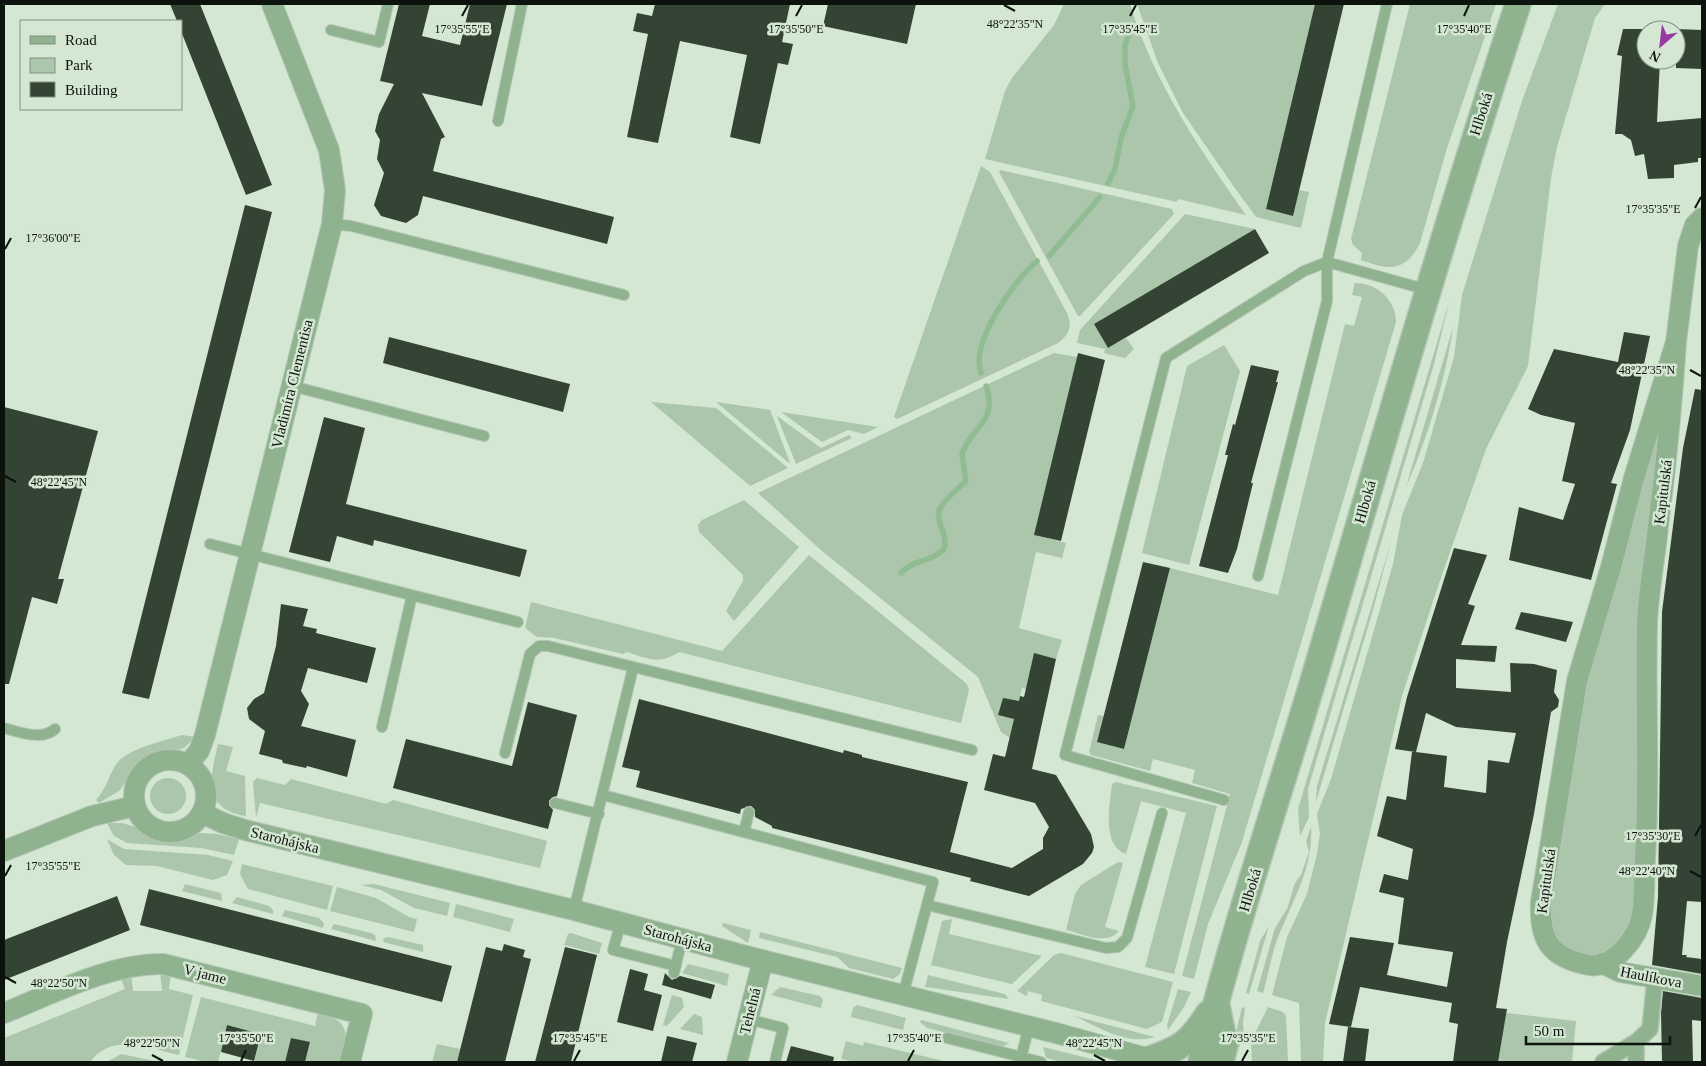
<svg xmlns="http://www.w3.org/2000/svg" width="1706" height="1066" font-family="Georgia,serif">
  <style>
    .green { fill: #abc6ab }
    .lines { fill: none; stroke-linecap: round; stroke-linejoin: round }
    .stream { stroke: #90bc91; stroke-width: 5.5 }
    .building { fill: #344434; fill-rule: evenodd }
    .service-casing { stroke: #b3c5b3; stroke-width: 12 }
    .pedestrian-casing { stroke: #b3c5b3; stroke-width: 18 }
    .minor-casing { stroke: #b3c5b3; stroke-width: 22 }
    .tertiary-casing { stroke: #b3c5b3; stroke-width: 28 }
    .service { stroke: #8fb28f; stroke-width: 10 }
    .pedestrian { stroke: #8fb28f; stroke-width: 15 }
    .minor { stroke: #8fb28f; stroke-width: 20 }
    .tertiary { stroke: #8fb28f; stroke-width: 25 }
    .ticks { fill: none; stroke: #0c130c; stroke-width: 2 }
    .labels { text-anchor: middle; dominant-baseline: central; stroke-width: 5; stroke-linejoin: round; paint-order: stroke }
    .street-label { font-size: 15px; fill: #0c130c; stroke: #d3e7d3 }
    .ticks-label { font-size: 12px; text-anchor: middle; fill: #0c130c; stroke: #d3e7d3; stroke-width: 5; stroke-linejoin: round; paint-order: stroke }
  </style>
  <rect width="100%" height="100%" fill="#d3e7d3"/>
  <path class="green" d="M1064,4H1130C1154,83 1199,148 1246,215L1178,199L1177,202L985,159L1005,91L1012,78L1054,25Z
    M1137,4H1315L1266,209L1293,215L1299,190L1309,192L1301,228L1256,217L1232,184L1183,113L1158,63Z
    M1410,4H1496L1447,148L1420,243C1405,273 1388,270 1361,260L1362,253L1353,245L1351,239Z
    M1558,4H1605L1595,18L1557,147L1551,178L1528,366L1486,449L1434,598L1402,696L1325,1023L1323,1062H1301L1299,1003L1272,995L1287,937L1307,894L1317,854L1320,834L1317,814L1331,779L1393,564L1402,515L1423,463L1454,357L1462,295L1522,101Z
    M981,166L990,172L1067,313C1073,327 1069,334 1058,343L897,419L894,417Z
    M1001,170L1172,209L1174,214L1080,316H1078L999,172Z
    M1185,214L1255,229L1094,324L1108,348L1126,338L1134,349L1125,358L1104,353L1105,349L1077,343L1080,330Z
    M1355,283C1377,283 1396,300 1396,322L1242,842L1208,924L1194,979L1182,976L1230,794L1192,783L1195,770L1153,759L1150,771L1091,755L1089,752L1098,715L1104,716L1098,742L1124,749L1170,568L1278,595L1345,324L1354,326L1362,297L1352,295Z
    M1450,299L1434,364L1308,789L1309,817L1300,836L1298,809Z
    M1453,327C1446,378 1427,440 1406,487Z
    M1676,342L1664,478L1642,915L1610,960L1556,954L1541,902L1578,678Z
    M1224,345L1240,371L1189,565L1142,553L1187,366Z
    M1054,353L1077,357L1035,535L1066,543L1062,558L1036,552L1019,628L1062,640L1056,659L1034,654L1026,689L1022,688L1010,738L1001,732L978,677L822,551L758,493Z
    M651,402L716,408L788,468L750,486Z
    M716,402L770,410L790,463H789Z
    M781,412L878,427L864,434L848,430L822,442Z
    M777,416L821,448L849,435L852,438L796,464Z
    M744,500L799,547L734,621L726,611L743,581V575L699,532L698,525L702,520Z
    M1391,542L1373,610L1316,802L1317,786Z
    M809,555L967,684L969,690L961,723L679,652C659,665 649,659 627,652L623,654L554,638L537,637L525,628L531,602L722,651Z
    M182,735L196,737L184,748L150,757L139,764L119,791L99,803L96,800C106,789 108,778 115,766C124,749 164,741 182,735Z
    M218,744L233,747L226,771L245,776L246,816C202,809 210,777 218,744Z
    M257,778L285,785L291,779L386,804L393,800L547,841L540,868L260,803L256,818L253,782Z
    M150 796a18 18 0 1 1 36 0a18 18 0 1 1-36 0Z
    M1116,782L1217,806L1174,974L1145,967L1186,813L1141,801L1126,854C1101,845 1110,804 1112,784Z
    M107,823H122L136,827L160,840H173L200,833L217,834L239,839L234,855L201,848L127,843L114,836Z
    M1311,827C1314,867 1291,904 1277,940C1271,957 1268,976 1263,993L1257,991L1275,928L1287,909L1295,883L1301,875L1309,852L1306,841Z
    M107,839L124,849L208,855L233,861L227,875L213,880L157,866L126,865L114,855Z
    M1118,862L1123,863L1105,927L1119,931C1106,946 1082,934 1066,930L1075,894L1081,885Z
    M242,864L333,886L327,910L248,889L240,874Z
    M185,884L221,893L222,901L182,891Z
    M374,884L450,903L447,916L414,908L381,890L361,885Z
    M337,887L376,898L409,917L417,919L414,932L330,911Z
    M237,897L269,906L273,910V914L232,903Z
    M456,904L514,919L510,932L453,917Z
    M285,910L319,918L324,923L323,928L282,916Z
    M952,919L949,934L1042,956L1012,984L931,965L942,921Z
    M723,923L751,930L748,943L722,926Z
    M334,924L371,933L375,935L376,941L331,929Z
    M1269,926L1249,994L1246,993L1260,941Z
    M760,932L902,968L900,974L893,979L849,968L837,957L759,938Z
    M571,933L602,943L599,954L564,945L568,934Z
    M388,937L423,945V952L383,942L384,938Z
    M1061,953L1173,982L1162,1022L1147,1029L1041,1001L1042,995L1028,991L1027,996L1017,991L1054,955Z
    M688,964L729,974L727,986L682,973Z
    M160,972L171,974L169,989L193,995L179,1055C149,1048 112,1032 90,1062H4V1038L125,989L120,977L131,973L133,991H162Z
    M928,975L1005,994L1009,999L925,987Z
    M780,987L820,996L823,1000L821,1008L771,995Z
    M1178,989L1191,992L1184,1007L1168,1030L1167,1025Z
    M672,995L682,998L684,1007L667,1026L663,1025Z
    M201,997L315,1026L318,1012C350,1021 349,1034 342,1062H305L310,1043L291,1038L285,1062H254L261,1034L228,1025L218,1062H206L185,1057Z
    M857,1005L906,1018L903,1030L851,1017L853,1008Z
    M1242,1007L1245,1008L1243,1023L1244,1036L1233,1062H1229Z
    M1268,1007L1283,1012L1286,1016L1288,1062H1252L1251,1041Z
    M1506,1013L1576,1021L1572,1062H1497Z
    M694,1014L702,1017L703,1035L680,1029Z
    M1074,1016L1155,1037C1126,1046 1099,1027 1074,1016Z
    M921,1020L1009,1043L1002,1047L927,1028L920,1022Z
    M846,1041L863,1046L864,1042L948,1062H856L841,1059Z
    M437,1044L460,1049L457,1062H432Z
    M1043,1047L1104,1062H1062L1046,1058Z
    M121,1054L160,1062H107Z"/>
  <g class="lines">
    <path class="stream" d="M1108,183L1115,169L1121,138L1133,106L1125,65V45L1129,34
      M1049,256L1100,197
      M981,373C970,342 1014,281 1037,261
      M901,573C912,560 932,562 944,549C949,536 936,523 939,511C943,500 958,489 966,481L962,454C970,428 999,422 986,386"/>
  </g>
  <path class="building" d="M170,4H200L272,185L246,195L181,31V21H177Z
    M399,4H430L422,36L460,45L470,4H507L482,106L422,93L445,137L441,139L433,171L614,217L607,244L423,196L418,215L406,223L381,216L374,205L384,173L377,159L380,140L375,131L379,114L394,84L380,81Z
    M655,4H790L782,42L793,44L788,65L778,63L760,144L730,137L747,55L680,41L658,143L627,137L648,34L633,31L637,13L652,16Z
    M828,4H916L907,44L823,26Z
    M1315,4H1344L1293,216L1266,209Z
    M1623,29H1646V60H1660L1657,122L1702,118V158H1698V162L1674,165V178L1648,179L1644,154L1635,156L1631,140L1622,134H1615L1622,56L1617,55Z
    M1676,29L1702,30V69L1676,68Z
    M245,205L272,212L149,699L122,693Z
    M1255,229L1269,253L1108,348L1094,324Z
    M1624,332L1650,336L1630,430L1611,483L1617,484L1591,580L1509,560L1519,507L1563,520L1575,484L1562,481L1575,423L1541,415L1528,409L1554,349L1618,362Z
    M389,337L570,384L563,412L383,363Z
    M1078,353L1105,360L1061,541L1034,535Z
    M1251,365L1279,371L1276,382H1278L1251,483H1253L1237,549L1228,573L1199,566L1228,455H1225L1233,424L1235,425Z
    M1695,389L1702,390V902L1687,901L1682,955H1687L1686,957L1702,959V974L1652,965L1658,897L1662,612L1683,448Z
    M4,407L98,431L58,579H64L57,604L32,597L9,684H4Z
    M324,417L365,428L346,504L527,550L520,577L374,540L373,546L337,536L330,562L289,552Z
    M1454,548L1487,555L1468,604L1475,606L1461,645L1497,646L1495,662L1456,659V688L1511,692L1510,663L1534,664L1557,670L1554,692L1559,700L1558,707L1551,712L1534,814L1507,942L1496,1008L1507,1009L1498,1062H1453L1458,1024L1449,1022L1452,1003L1360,987L1351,1027L1329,1024L1350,937L1394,943L1387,975L1447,987L1453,952L1398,944L1404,898L1379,892L1384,874L1408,880L1413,849L1377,836L1387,796L1406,800L1412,752H1415L1395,749L1407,697ZM1426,713L1456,727L1516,733L1509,763L1488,760L1486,793L1444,787L1447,756L1416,752Z
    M1143,562L1170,568L1124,749L1097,742Z
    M281,604L308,609L303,626L317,629L316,633L376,648L367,683L308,668L301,691L309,704L301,726L356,740L347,777L307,766L306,768L292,765L283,763L282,760L259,754L265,731L249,719L247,708L254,699L264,693L276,646Z
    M1521,612L1573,622L1566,642L1515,629Z
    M1034,653L1056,659L1032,769L1056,775L1091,834L1094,847L1092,853L1083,864L1029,896L970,881L971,878L772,828V826L755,817V810L751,806L741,809L740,814L636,787L640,771L622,767L639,699L843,753L844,750L862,755V757L968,782L950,852L1012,868L1043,849V838L1049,827L1035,803L984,790L993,754L1005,757L1014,719L998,715L1003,698L1019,701L1020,696L1024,697Z
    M528,702L577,715L557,796L553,797L549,801V805L553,810L548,829L393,788L406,739L512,766Z
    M149,889L452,966L442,1002L140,925Z
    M117,896L130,930L4,980V940Z
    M504,944L525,950L523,957L531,959L505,1062H457L486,947L502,951Z
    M565,947L597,955L571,1062H535Z
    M630,969L648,974L644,990L662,995L653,1031L617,1022Z
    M665,973L672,980L680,976L715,985L711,999L662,985Z
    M1663,991L1702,998V1021L1692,1020L1693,1062H1662L1661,1013Z
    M227,1025L261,1034L254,1061L221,1052Z
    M1348,1027L1369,1029L1365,1062H1343Z
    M667,1036L697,1043L692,1062H661Z
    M291,1038L310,1042L305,1062H285Z
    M791,1046L834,1057L833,1062H786Z"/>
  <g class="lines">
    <defs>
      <path id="service" d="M331,30L379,42L388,4
        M498,121L522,4
        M332,224L351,226L624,295
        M292,386L484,436
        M210,544L518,622
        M1258,576L1327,301V262L1387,4
        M382,727L412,595
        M4,728C19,732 42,741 55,729
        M505,753L530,654L539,646H548L972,750
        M603,795L933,882L903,995
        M1224,800L1065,755L1166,358L1304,271L1327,262L1428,290
        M555,803L599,814
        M744,832L749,812
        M927,905L1106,948L1118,947L1127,938L1162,813
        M574,910L633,668
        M621,922L613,950L676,966
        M674,973L682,939
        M748,1019L783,1028L775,1062
        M947,1038L1041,1062
        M1020,1062L1029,1026"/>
      <path id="pedestrian" d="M1603,1062L1636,1042L1650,1029L1655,979
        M1636,1062V1042"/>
      <path id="minor" d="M1676,342C1672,404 1666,465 1658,526C1655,559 1648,592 1647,624C1645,702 1650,780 1645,858C1644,877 1645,897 1642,915C1638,937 1614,969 1589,965C1550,958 1539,940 1541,902L1577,681L1611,567L1634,478L1676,342L1688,246L1695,225L1702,218
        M134 796a36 36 0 1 1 72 0a36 36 0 1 1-72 0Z
        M188,764L199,751L205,735L332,224L335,190L329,150L272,4
        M202,813L223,823L245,830L574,910L746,956L1056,1033L1150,1059L1155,1062
        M4,851L92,816L135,806
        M1602,963L1620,972L1702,986
        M4,1013C52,994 111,963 163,964L362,1014L350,1062
        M737,1062L763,960"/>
      <path id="tertiary" d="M1217,1006L1225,1045L1221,1062
        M1150,1059C1182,1048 1190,1042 1208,1014
        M1201,1062C1235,922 1283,785 1323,647C1386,432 1448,217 1518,4"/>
    </defs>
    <use href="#service" class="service-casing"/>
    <use href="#pedestrian" class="pedestrian-casing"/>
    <use href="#minor" class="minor-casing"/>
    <use href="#tertiary" class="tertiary-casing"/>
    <use href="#service" class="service"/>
    <use href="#pedestrian" class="pedestrian"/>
    <use href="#minor" class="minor"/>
    <use href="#tertiary" class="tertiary"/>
  </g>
  <path class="ticks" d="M1004,5L1015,11M462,16L468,5M796,16L802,5M1130,16L1136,5M1464,16L1469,5M1695,208L1701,197M5,249L11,238M1690,370L1701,376M5,476L16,482M1695,836L1701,825M1690,871L1701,877M5,876L11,865M5,977L16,983M152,1055L163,1061M1094,1055L1105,1061M241,1061L246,1050M574,1061L580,1050M908,1061L914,1050M1242,1061L1248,1050"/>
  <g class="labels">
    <g class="street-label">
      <text transform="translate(1481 114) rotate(-72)">Hlboká</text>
      <text transform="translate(292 384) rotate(-76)">Vladimíra Clementisa</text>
      <text transform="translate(1663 492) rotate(-83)">Kapitulská</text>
      <text transform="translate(1365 502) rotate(-74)">Hlboká</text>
      <text transform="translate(285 840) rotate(14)">Starohájska</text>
      <text transform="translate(1546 881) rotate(-82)">Kapitulská</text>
      <text transform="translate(1250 890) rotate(-73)">Hlboká</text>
      <text transform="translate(678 938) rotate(15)">Starohájska</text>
      <text transform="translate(205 974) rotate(14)">V jame</text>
      <text transform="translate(1651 977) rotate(11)">Haulíkova</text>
      <text transform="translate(750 1011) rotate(-76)">Tehelná</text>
    </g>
  </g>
  <g class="ticks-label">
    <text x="1015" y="28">48°22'35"N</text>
    <text x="462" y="33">17°35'55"E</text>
    <text x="796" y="33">17°35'50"E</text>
    <text x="1130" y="33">17°35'45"E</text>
    <text x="1464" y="33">17°35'40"E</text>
    <text x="1653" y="213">17°35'35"E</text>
    <text x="53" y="242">17°36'00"E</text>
    <text x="1647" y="374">48°22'35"N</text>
    <text x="59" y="486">48°22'45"N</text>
    <text x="1653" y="840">17°35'30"E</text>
    <text x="53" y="870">17°35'55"E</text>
    <text x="1647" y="875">48°22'40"N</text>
    <text x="59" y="987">48°22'50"N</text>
    <text x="246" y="1042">17°35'50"E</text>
    <text x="580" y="1042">17°35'45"E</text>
    <text x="914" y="1042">17°35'40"E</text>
    <text x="1248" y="1042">17°35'35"E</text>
    <text x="152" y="1047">48°22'50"N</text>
    <text x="1094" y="1047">48°22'45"N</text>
  </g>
  <rect width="1706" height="1066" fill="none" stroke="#0c130c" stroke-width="10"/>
  <rect x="20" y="20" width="162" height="90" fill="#d3e7d3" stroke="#839283"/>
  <rect x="30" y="36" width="25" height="8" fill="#8fb28f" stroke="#839283"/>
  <text x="65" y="45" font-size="15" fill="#0c130c">Road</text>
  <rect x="30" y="58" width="25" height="15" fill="#abc6ab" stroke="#839283"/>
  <text x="65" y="70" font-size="15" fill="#0c130c">Park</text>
  <rect x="30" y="82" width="25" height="15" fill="#344434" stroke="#839283"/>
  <text x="65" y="95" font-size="15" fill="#0c130c">Building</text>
  <g transform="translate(1661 45) rotate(208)"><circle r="24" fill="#d3e7d3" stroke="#839283"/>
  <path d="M0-4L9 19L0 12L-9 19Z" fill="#9938a0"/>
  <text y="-8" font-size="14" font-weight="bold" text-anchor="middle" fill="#0c130c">N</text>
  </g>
  <path d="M1526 1036v8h144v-8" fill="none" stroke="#0c130c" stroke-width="2.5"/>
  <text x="1534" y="1036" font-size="15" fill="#0c130c" stroke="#d3e7d3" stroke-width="4" paint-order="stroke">50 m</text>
</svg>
